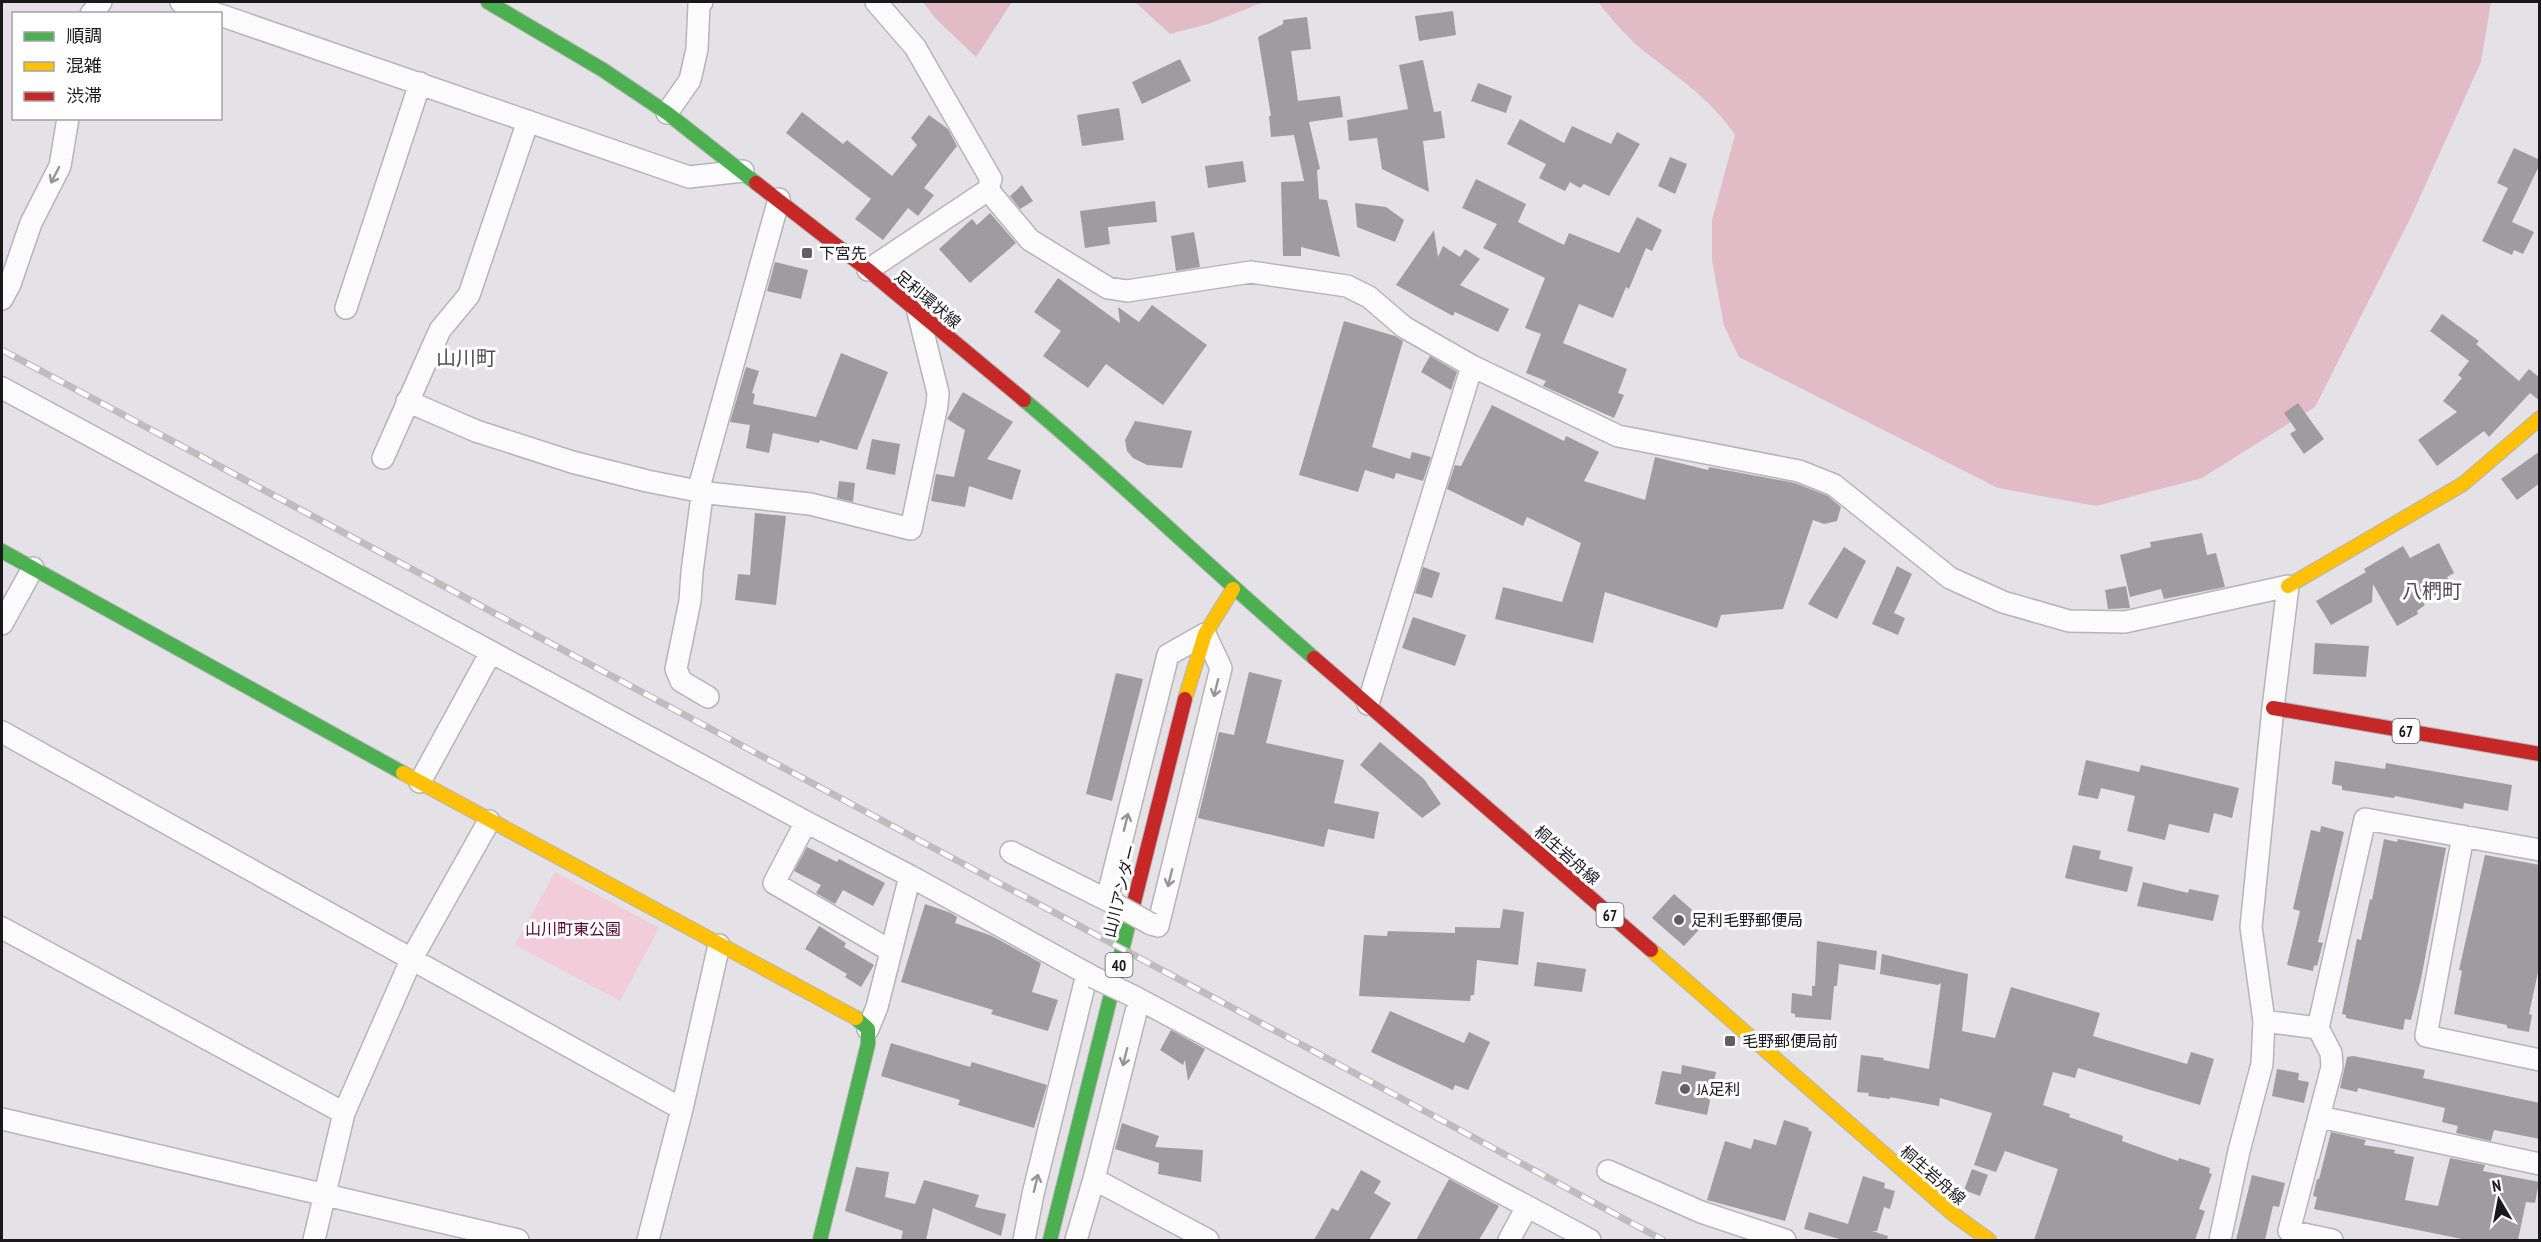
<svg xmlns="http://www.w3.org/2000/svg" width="2541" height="1242" font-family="'PT Sans Narrow','Noto Sans JP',sans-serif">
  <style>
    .green { fill: #f2ccd8 }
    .forest { fill: #e1bcc7 }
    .building { fill: #9f9ca0 }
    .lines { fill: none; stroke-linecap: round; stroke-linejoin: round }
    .street-casing { stroke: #b5b4b7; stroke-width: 24 }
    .fast-casing { stroke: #b5b4b7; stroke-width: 16 }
    .slow-casing { stroke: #b5b4b7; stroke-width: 16 }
    .jam-casing { stroke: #b5b4b7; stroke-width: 16 }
    .street { stroke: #fbfbfb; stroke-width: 21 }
    .fast { stroke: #4caf50; stroke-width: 14 }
    .slow { stroke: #ffc107; stroke-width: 14 }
    .jam { stroke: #c62828; stroke-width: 14 }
    .rail-casing { stroke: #bdbdbd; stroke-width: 7 }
    .rail { stroke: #fff; stroke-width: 4.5; stroke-dasharray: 14; stroke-linecap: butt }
    .street-bridge-casing { stroke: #b5b4b7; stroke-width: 24; stroke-linecap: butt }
    .street-bridge { stroke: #fbfbfb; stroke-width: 21 }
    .oneway { stroke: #959596 }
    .poi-dot { fill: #605f62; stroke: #fff; stroke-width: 2 }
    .labels { text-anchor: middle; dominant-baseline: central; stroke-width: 6; stroke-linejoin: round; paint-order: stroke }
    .shield { fill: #fff; stroke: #5e5d5f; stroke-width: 1.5 }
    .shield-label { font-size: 15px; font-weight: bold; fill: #19181b }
    .poi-label { font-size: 16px; fill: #19181b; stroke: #fff; text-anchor: start }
    .street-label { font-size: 16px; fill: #19181b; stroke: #fff }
    .park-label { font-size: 16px; fill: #57072a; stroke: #fff }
    .quarter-label { font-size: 20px; fill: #4f4c54; stroke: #fff }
  </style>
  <rect width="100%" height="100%" fill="#e4e2e7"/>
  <path class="green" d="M555,872L659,928L620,1001L515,945Z"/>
  <path class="forest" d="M923,2H1012L976,57L935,18Z
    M1135,2H1264L1208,24L1170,34Z
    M1598,2H2491L2481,62L2410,219L2315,407L2202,478L2096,506L1998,488L1739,357L1724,326L1712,260V220L1735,135C1711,98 1672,74 1639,47C1624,34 1610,17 1598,2Z"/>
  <path class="building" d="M1453,11L1456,35L1419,41L1415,16Z
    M1307,17L1311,49L1291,51L1298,101L1340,96L1343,117L1309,122L1320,169L1317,170L1319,199L1327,200L1340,257L1301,247V256H1283L1281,182L1304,181L1294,135L1271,137L1269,116H1271L1258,37L1283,24V20Z
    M1180,59L1191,81L1142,104L1132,82Z
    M1423,60L1434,112L1441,111L1445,138L1423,141L1429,192L1382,169L1377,138L1349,141L1347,120L1408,109L1399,65Z
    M1478,83L1512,96L1506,113L1471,101Z
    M1119,108L1124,140L1082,146L1077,115Z
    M802,112L843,144L847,140L892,176L917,145L911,138L929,115L948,129L957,146L924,188L934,195L918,216L908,208L883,240L855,219L871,199L786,133Z
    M1520,119L1564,143L1572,126L1611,144L1617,132L1640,144L1609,196L1584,184L1580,188L1570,182L1565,191L1539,178L1546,164L1507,144Z
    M2514,148L2540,160V164L2512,222L2534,232L2523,254L2514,250L2512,255L2482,241L2508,188L2497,183Z
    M1670,157L1687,164L1675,194L1658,186Z
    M1243,161L1246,182L1208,188L1205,166Z
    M1476,179L1526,204L1518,222L1564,245L1569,233L1619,253L1637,217L1662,230L1652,251L1646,248L1629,289L1626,287L1613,318L1579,304L1563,343L1627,369L1618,393L1624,395L1614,418L1543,386L1546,381L1526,373L1541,334L1525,328L1545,278L1483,248L1497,224L1462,208Z
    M1022,185L1033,201L1020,209L1010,196Z
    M1155,201L1157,222L1108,227L1110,244L1085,248L1080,211Z
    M1355,203L1386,207L1404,220L1395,242L1357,227Z
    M990,213L1016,243L970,283L939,249L972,219L977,225Z
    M1434,230L1438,257L1443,246L1460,257L1465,249L1480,259L1460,285L1509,309L1498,332L1455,312L1453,316L1396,285Z
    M1194,232L1200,267L1176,271L1171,236Z
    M775,262L808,270L801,299L767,291Z
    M1058,278L1120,323L1118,307L1139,322L1152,305L1207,345L1163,405L1106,364L1088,388L1043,356L1061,331L1034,312Z
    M2442,314L2479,341L2476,344L2519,381L2529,369L2540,378V401L2530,393L2489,437L2484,431L2437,466L2418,440L2457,412L2443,401L2462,378L2458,375L2469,361L2430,331Z
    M1344,321L1395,336L1403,341L1372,447L1410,459L1412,452L1431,457L1423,481L1396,473L1394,479L1365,470L1358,492L1299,475Z
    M841,353L888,372L857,450L820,440L819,443L773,433L769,453L746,448L750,425L730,422L746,367L759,371L752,393L755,394L753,404L816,417Z
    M1430,356L1457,372L1451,390L1421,372Z
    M963,392L1013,422L987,459L1021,470L1012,500L969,486L965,507L931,501L936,474L954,477L965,430L947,419Z
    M2298,403L2324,439L2304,454L2290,434L2296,430L2284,413Z
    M1492,405L1564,441L1566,436L1599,452L1584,481L1645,500L1655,457L1708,470L1709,467L1795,483L1828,496L1841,507L1837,521L1824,524L1813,520L1783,609L1721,615L1717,628L1605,592L1593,643L1495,619L1503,587L1562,602L1581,543L1527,517L1523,526L1447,489L1455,465L1461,466Z
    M1135,421L1192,431L1182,468L1147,465L1133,458L1127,451L1125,440Z
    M872,439L900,444L895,475L866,469Z
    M2540,451V483L2517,500L2501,479Z
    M839,481L855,483L853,502L837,498Z
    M755,513L786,516L776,605L735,600L738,574L750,575Z
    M2202,533L2207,555L2216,553L2225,587L2164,599L2161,589L2130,597L2120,555L2151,547L2150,542Z
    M2439,543L2454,573L2447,577L2452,586L2423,602L2425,605L2417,611L2418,614L2397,626L2373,584L2372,602L2331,625L2316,601L2366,572L2364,569L2403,546L2410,558Z
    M1844,547L1866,561L1837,619L1808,604Z
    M1897,566L1912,574L1894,613L1905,618L1898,635L1872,624Z
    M1423,567L1440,573L1432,598L1415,593Z
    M2126,586L2130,608L2108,609L2105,590Z
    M1413,617L1466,635L1455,666L1402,648Z
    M2315,643L2369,646L2366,677L2313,674Z
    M1249,672L1282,680L1266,743L1344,760L1334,803L1379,812L1374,839L1328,829L1324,847L1198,818L1219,732L1234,735Z
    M1116,673L1143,679L1112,801L1086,794Z
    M1380,742L1424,779L1441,804L1422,818L1360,765Z
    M2086,760L2139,772L2141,765L2239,788L2232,818L2214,813L2209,833L2169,824L2165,840L2127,831L2135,796L2101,788L2098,799L2078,795Z
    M2335,761L2385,769L2386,763L2512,785L2508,811L2464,803L2463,809L2395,796L2394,798L2342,790V786L2332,784Z
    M2321,826L2344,832L2318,942L2323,943L2317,966L2314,965L2313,971L2287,965L2300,911L2293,909L2311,830L2320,832Z
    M2384,839L2397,842L2398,839L2446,848L2421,979L2411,1020L2405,1019L2403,1030L2346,1018V1015L2342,1014L2357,939L2361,940L2370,899L2372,900Z
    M2073,845L2101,851L2099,859L2133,867L2127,892L2065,878Z
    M807,847L837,862L839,859L885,883L873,906L843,890L835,904L816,893L821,885L794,871Z
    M2485,855L2540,865V963L2529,1014L2532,1015L2529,1032L2507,1028V1025L2454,1014L2462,971L2459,970Z
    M2143,882L2188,893L2189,889L2219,895L2213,921L2137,906Z
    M1674,894L1706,922L1684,946L1652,918Z
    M925,904L951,913L957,917L955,923L992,936L1041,963L1032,992L1058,1000L1048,1031L991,1014L993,1010L901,982Z
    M1503,909L1524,912L1518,965L1477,960L1474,995H1471L1470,1001L1359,996L1364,935L1387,936L1388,931L1455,933V927L1500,928Z
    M819,926L846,943L844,947L874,965L861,987L845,977L847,974L805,949Z
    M1817,941L1877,951L1875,970L1839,964L1837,986H1834L1831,1020L1795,1017V1014L1791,1013L1792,993L1812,996V986H1815Z
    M1882,954L1968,974L1962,1031L1995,1038L2011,987L2100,1013L2093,1036L2187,1064L2191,1052L2214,1059L2200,1105L2078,1068L2075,1078L2053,1072L2043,1105L2070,1114L2069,1117L2123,1136L2122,1141L2178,1161L2179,1158L2210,1168L2209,1173L2212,1174L2199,1209L2205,1211L2195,1240H2034L2058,1169L2005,1151L1996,1172L1974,1165L1992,1113L1940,1098L1939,1106L1890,1097V1099L1868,1096L1869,1093L1857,1092L1861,1055L1884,1058L1883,1060L1929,1069L1941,983L1938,985L1880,974Z
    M1537,962L1586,969L1582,992L1534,986Z
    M1390,1011L1464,1043L1469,1032L1490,1042L1468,1090L1455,1085L1453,1090L1371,1052Z
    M1171,1030L1205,1049L1188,1081L1185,1060L1183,1065L1160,1050Z
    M891,1043L970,1067L972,1062L1047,1085L1034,1128L958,1105L960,1100L881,1076Z
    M2353,1056L2425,1070L2423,1078L2540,1103V1139L2494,1130L2491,1141L2456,1133L2458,1126L2442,1122L2445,1108L2358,1088L2357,1092L2340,1088L2347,1057Z
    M1682,1065L1716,1072L1707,1115L1655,1104L1662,1071L1681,1074Z
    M2277,1069L2299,1073L2298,1080L2309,1082L2304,1103L2272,1096Z
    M1784,1120L1809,1128L1808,1130L1812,1132L1785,1221L1707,1200L1725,1141L1751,1149L1754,1139L1776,1145Z
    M1122,1123L1159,1136L1155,1147L1203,1150L1201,1182L1158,1174L1159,1163L1115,1149Z
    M2331,1132L2366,1140L2364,1145L2395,1150L2394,1153L2414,1157L2405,1200L2438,1206L2450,1158L2485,1165L2483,1171L2539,1182L2535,1203L2526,1202L2518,1240H2467L2314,1209L2317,1197L2313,1196L2317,1179H2319Z
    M856,1167L889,1172L885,1197L915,1204L924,1180L979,1195L975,1207L1006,1214L1001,1236L933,1208L926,1240H901L903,1231L845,1211Z
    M1972,1169L1988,1175L1980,1196L1964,1190Z
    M1361,1170L1381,1181L1374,1193L1391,1203L1369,1240H1314L1332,1208L1338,1211Z
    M2252,1175L2285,1183L2279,1207L2273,1206L2265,1240H2236Z
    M1863,1176L1885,1183L1884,1188L1895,1191L1890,1209L1884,1207L1877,1231H1872L1888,1236L1887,1240H1843L1804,1229L1809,1212L1848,1224Z
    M1449,1179L1499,1206L1479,1240H1416Z"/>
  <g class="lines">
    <defs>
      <path id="street" d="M181,2L217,14
        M876,2L915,47L991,179L988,190
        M91,14L101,2
        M220,15L689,177L743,171
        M667,113L690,80L697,49L699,5L702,2
        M868,270L988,190L1030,240L1108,288L1127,291L1251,272L1347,286L1369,297L1404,327L1472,366L1618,436L1799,471L1834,485L1950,578L2003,602L2069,621L2125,622L2288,586L2273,708L2251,927L2264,1021L2262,1064L2239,1151L2220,1240
        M2,299L10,284L31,223L60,166L68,118
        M346,308L420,83
        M2,388L806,822L910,876L1093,977
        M407,401L476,431L572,462L647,481L708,493L810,504L911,529L937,405L938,393L918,312
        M383,458L440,330L469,295L528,121
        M2,624L33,568
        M708,697L681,681L676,669L690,601L692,572L701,503V480L779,199
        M1368,704L1472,366
        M2,732L682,1109
        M420,782L491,652
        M806,822L774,883L891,951
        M2463,836L2426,1036L2540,1060
        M1011,852L1113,903
        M1107,899L1168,655L1205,634L1221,668L1158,926L1151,924
        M2,928L344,1113
        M1133,996L1590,1240
        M2264,1021L2318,1028L2331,1053L2332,1067L2289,1231L2332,1240
        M2318,1028L2365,819L2540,850
        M868,1029L877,1007L910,876
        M2320,1117L2540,1164
        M2,1119L518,1240
        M1608,1171L1701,1212L1785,1240
        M1094,1179L1208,1240
        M314,1240L344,1113L412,958L489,821
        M648,1240L682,1109L719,945
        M1024,1240L1033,1194L1087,974
        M1076,1240L1094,1179L1139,1000
        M1509,1240L1527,1207"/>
      <path id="fast" d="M488,2L603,70L667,113L756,183
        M1024,400C1123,483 1216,574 1314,658
        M2,551L403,773
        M820,1240L868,1044V1029L856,1018
        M1050,1240L1130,918"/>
      <path id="slow" d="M2288,586L2463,484L2540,418
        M1185,699L1205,634L1233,589
        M403,773L856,1018
        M1651,950L1953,1214L1989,1240"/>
      <path id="jam" d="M756,183L868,270L1024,400
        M1314,658L1651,950
        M2273,708L2540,754
        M1130,918L1185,699"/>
    </defs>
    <use href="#street" class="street-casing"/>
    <use href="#fast" class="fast-casing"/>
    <use href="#slow" class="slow-casing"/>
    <use href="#jam" class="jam-casing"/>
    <use href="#street" class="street"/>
    <use href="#fast" class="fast"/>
    <use href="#slow" class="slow"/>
    <use href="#jam" class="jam"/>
    <defs>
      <path id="rail" d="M2,350L1347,1069L1663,1240"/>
    </defs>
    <use href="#rail" class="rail-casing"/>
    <use href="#rail" class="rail"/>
    <defs>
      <path id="street-bridge" d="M1113,903L1151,924
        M1093,977L1133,996"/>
    </defs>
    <use href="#street-bridge" class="street-bridge-casing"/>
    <use href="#street-bridge" class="street-bridge"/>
  </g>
  <defs><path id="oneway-shaft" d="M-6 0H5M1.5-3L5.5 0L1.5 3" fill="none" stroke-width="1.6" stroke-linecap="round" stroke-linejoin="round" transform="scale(1.5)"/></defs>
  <g class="oneway">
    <use href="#oneway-shaft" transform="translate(55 175) rotate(117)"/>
    <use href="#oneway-shaft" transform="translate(1216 688) rotate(104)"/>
    <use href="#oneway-shaft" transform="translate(1126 822) rotate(-76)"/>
    <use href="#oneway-shaft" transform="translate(1170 878) rotate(104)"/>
    <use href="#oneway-shaft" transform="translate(1125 1057) rotate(104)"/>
    <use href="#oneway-shaft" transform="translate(1036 1183) rotate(-76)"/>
  </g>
  <g class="poi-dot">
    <rect x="801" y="247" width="12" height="12" rx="3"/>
    <circle cx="1679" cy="920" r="6"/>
    <rect x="1724" y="1035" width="12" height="12" rx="3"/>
    <circle cx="1685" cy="1089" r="6"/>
  </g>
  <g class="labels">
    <g class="shield">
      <rect x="2392.5" y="719" width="27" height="24" rx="4.5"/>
      <rect x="1596.5" y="903" width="27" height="24" rx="4.5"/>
      <rect x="1105.5" y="953" width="27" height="24" rx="4.5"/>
    </g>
    <g class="shield-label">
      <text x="2406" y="731">67</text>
      <text x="1610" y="915">67</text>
      <text x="1119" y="965">40</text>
    </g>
    <g class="poi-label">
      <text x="819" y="253">下宮先</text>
      <text x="1691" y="920">足利毛野郵便局</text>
      <text x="1742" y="1041">毛野郵便局前</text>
      <text x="1697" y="1089">JA足利</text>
    </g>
    <g class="street-label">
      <text transform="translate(928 299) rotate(40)">足利環状線</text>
      <text transform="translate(1567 855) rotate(41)">桐生岩舟線</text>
      <text transform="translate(1120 891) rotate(-76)">山川アンダー</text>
      <text transform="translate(1933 1175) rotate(41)">桐生岩舟線</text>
    </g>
    <g class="park-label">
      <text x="573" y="929">山川町東公園</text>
    </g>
    <g class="quarter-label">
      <text x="466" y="358">山川町</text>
      <text x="2432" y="591">八椚町</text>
    </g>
  </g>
  <rect width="2541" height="1242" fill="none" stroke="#19181b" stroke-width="6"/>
  <rect x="12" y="12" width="210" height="108" fill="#ffffff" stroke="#a3a3a4" stroke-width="1.5"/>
  <rect x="24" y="32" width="30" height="9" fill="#4caf50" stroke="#a3a3a4" stroke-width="1.5"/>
  <text x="66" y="42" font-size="18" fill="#19181b">順調</text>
  <rect x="24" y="62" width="30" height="9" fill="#ffc107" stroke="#a3a3a4" stroke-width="1.5"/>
  <text x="66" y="72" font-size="18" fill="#19181b">混雑</text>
  <rect x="24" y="92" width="30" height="9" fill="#c62828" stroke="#a3a3a4" stroke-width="1.5"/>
  <text x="66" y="102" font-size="18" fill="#19181b">渋滞</text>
  <g transform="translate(2499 1200) rotate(350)" stroke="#ffffff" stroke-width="4.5" paint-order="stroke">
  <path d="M0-4.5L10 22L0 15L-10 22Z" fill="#19181b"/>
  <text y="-9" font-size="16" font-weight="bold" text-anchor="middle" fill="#19181b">N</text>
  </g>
</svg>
